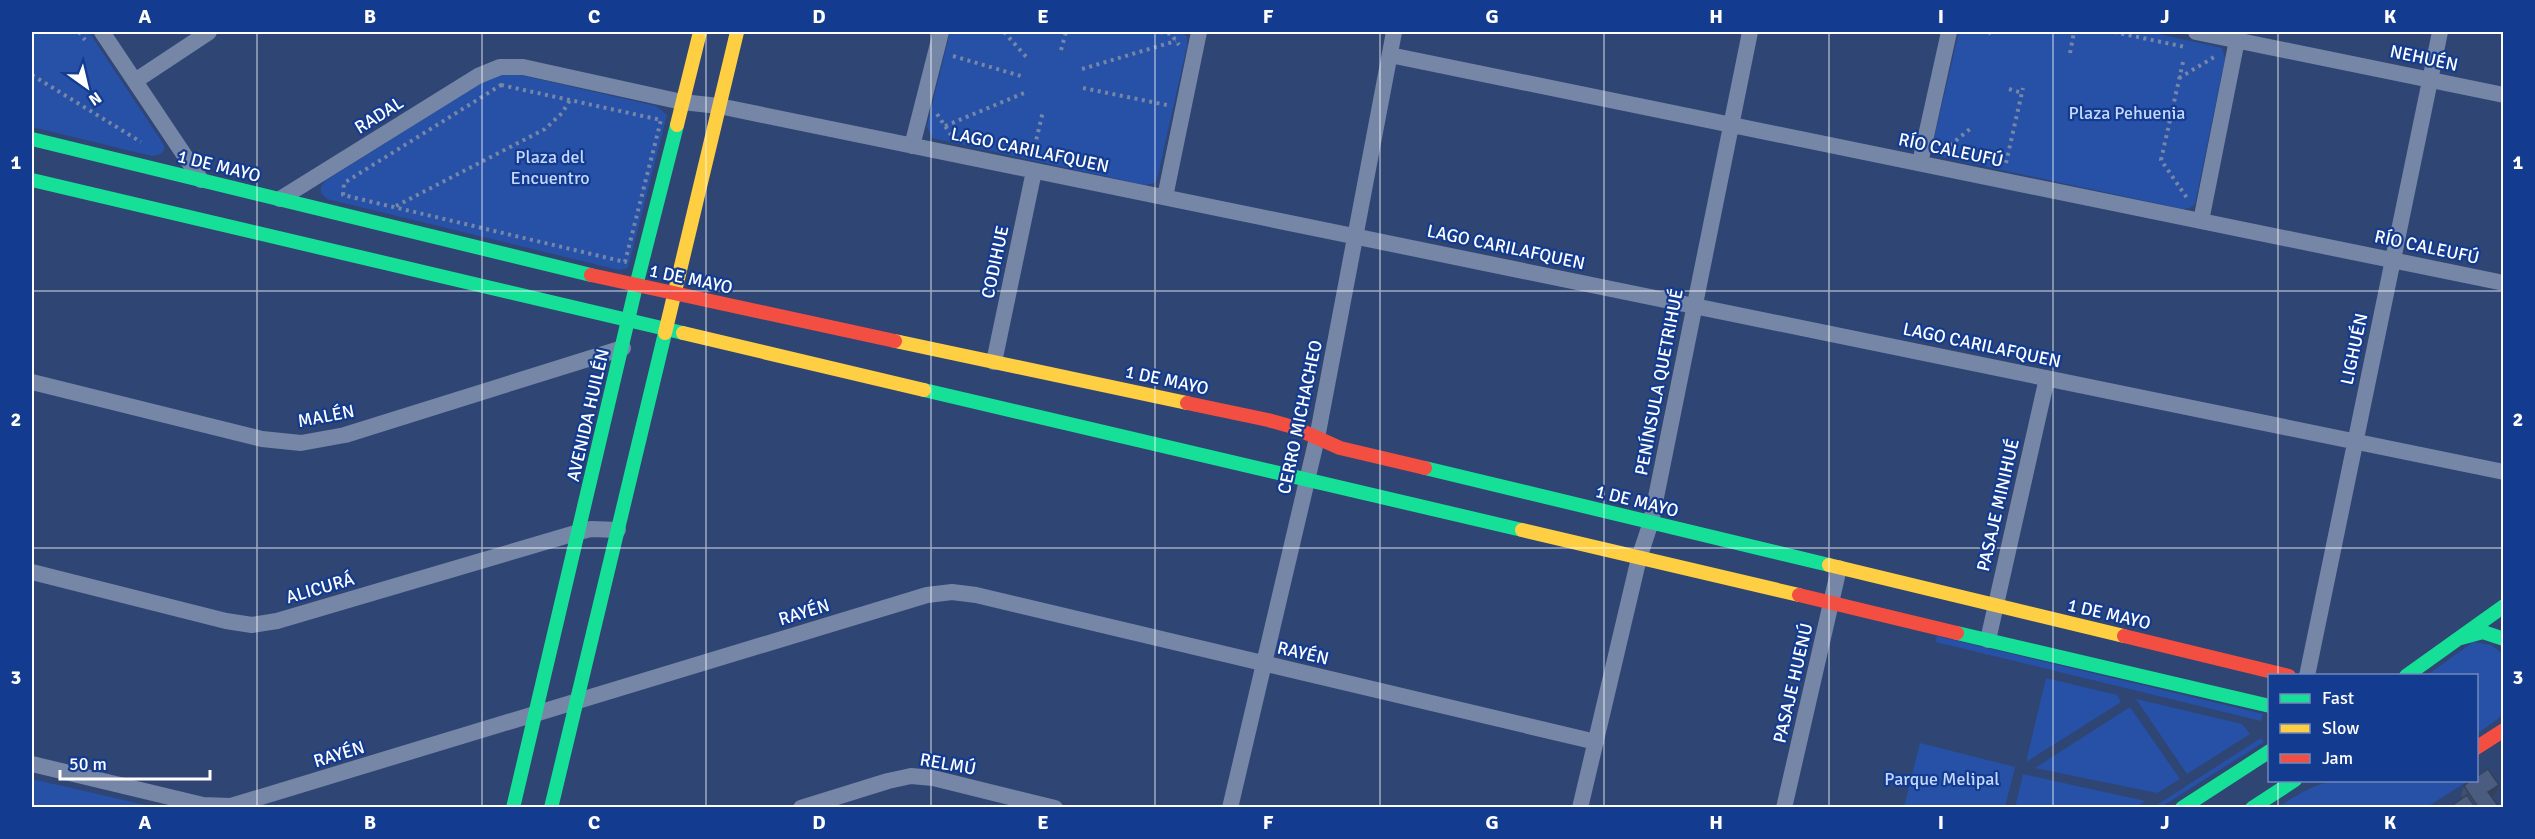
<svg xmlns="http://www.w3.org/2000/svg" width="2535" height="839" font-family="Signika,sans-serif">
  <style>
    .green { fill: #2651a7 }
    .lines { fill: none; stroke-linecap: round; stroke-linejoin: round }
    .path { stroke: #7686a6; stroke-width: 4; stroke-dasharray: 3 4.5; stroke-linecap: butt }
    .street { stroke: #7686a6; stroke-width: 16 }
    .fast { stroke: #16e098; stroke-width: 14 }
    .slow { stroke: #ffcf43; stroke-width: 14 }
    .jam { stroke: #f24e42; stroke-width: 14 }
    .wall { fill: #40506f }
    .shaded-wall { fill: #34415a }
    .building { fill: #4a5d81; stroke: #34415a; stroke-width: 1.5 }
    .grid { fill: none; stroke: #fff; stroke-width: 1.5; stroke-opacity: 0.55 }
    .labels { text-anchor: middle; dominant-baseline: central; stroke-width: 4.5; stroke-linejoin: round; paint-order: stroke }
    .street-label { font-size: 18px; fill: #fff; stroke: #133b8f }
    .park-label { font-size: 18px; fill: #c5d8fc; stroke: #133b8f }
    .neatline { fill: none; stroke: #fff; stroke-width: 2 }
    .grid-label { font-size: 20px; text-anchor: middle; font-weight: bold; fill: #fff }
  </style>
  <rect width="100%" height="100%" fill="#2f4573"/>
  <path class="green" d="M32,32H89L162,142L165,148L161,154L152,156L32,127Z
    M950,32H1183L1187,37V46L1157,179L1154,183L1145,185L932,138L927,126Z
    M1959,32H2150L2222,48L2225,58L2195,204L2190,208L2183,209L1937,156L1932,147Z
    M516,74L656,106L667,115L628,268L619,270L327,199L321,193V186L325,181L484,81L500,75Z
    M1937,636L2263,714L2261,721L1936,642Z
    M2473,642L2491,645L2503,654V715L2477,734L2476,676H2426Z
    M2046,678L2117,695L2121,702L2026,762Z
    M2136,699L2242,724L2250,734L2187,774Z
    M2130,707L2180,779L2157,793L2035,768Z
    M2261,738L2264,742L2161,807L2152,808Z
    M1920,743L2015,767L2005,807H1904Z
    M2023,774L2145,801L2135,808L2015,807Z
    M32,779L154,807H32Z
    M2337,781V780L2468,781L2427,807H2278C2297,795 2315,783 2337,781Z"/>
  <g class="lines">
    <path class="path" d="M79,32L85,40
      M1004,32L1029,60
      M1160,32L1171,34L1179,45
      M1989,32L1991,34
      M2114,32L2185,47
      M1061,50L1066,32
      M2070,53L2074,32
      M953,56L1021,76
      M2183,62L2161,160L2187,198
      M1082,69L1176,41
      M32,75L141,142
      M2179,78L2216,56
      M501,85L661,120L625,262L343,195L344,183Z
      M1083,88L1167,105
      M2009,89L2022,93
      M937,114L951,135
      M945,126L1024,93
      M1944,150L1970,129
      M1033,154L1043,111
      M2006,163L2023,88
      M396,206L545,129L562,113L570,100"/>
    <path class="street" d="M102,32L201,180
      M2196,32L2504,95
      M1390,55L2504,283
      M135,81L209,32
      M912,146L941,32
      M1920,163L1949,32
      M1165,197L1199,32
      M280,199L478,76L500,67H523L682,102L719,106L2504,472
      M2201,221L2237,40
      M994,362L1034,171
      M32,382L262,439L301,443L345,435L623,348
      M32,572L226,621L252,625L277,621L579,532L591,529L618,530
      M1988,640L2047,378
      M2307,676L2440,32
      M32,764L203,805L231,806L927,595L952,592L976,595L1596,742
      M801,808L888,781L911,776L933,778L1055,808
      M1230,808L1317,438L1394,32
      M1580,808L1639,558L1651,522L1750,32
      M1784,808L1839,568"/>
    <path class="fast" d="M32,139L591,275
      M32,180L683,333
      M924,390L1522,530
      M1425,468L1829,565
      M1957,633L2270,706
      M2461,638L2483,632L2504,639
      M2406,676L2504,606
      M513,808L636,286L677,125
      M551,808L665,333
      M2182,808L2270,751
      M2252,808L2295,780"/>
    <path class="slow" d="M677,125L700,32
      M665,333L737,32
      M683,333L924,390
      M895,341L1187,403
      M1522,530L1799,595
      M1829,565L2124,636"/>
    <path class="jam" d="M591,275L895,341
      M1187,403L1268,420L1293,427L1340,448L1425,468
      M1799,595L1957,633
      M2124,636L2289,676
      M2476,748L2504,730"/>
  </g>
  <path class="wall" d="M2499,785L2496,794L2491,797L2499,807H2450L2463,798L2461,795L2464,786Z"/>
  <path class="shaded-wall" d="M2499,785L2496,794L2485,801L2488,792Z"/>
  <path class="building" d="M2488,769L2499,785L2488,792L2499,807H2478L2464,786L2471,780H2476V777Z
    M2467,795L2475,807H2450Z"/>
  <path class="grid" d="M257,32V808M482,32V808M706,32V808M931,32V808M1155,32V808M1380,32V808M1604,32V808M1829,32V808M2053,32V808M2278,32V676M32,291H2504M32,548H2504M2278,780V808"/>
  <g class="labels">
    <g class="street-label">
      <text transform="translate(2424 58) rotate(12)">NEHUÉN</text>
      <text transform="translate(379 115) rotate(-32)">RADAL</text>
      <text transform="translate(1030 150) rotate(12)">LAGO CARILAFQUEN</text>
      <text transform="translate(1951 150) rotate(12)">RÍO CALEUFÚ</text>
      <text transform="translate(219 166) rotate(14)">1 DE MAYO</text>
      <text transform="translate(1506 247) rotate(12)">LAGO CARILAFQUEN</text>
      <text transform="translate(2427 247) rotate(12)">RÍO CALEUFÚ</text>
      <text transform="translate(995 262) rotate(-78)">CODIHUE</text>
      <text transform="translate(691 279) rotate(12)">1 DE MAYO</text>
      <text transform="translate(1982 345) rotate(12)">LAGO CARILAFQUEN</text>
      <text transform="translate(2354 349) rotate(-78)">LIGHUÉN</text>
      <text transform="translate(1167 380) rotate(12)">1 DE MAYO</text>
      <text transform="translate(1659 382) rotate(-79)">PENÍNSULA QUETRIHUÉ</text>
      <text transform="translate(588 415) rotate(-77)">AVENIDA HUILÉN</text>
      <text transform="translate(326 416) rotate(-11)">MALÉN</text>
      <text transform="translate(1300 417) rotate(-78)">CERRO MICHACHEO</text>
      <text transform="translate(1637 501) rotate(14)">1 DE MAYO</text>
      <text transform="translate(1998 505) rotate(-77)">PASAJE MINIHUÉ</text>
      <text transform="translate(320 588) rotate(-16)">ALICURÁ</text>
      <text transform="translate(804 612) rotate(-17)">RAYÉN</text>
      <text transform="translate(2109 614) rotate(13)">1 DE MAYO</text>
      <text transform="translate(1303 653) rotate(13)">RAYÉN</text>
      <text transform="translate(1793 683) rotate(-77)">PASAJE HUENÚ</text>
      <text transform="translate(339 754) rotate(-17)">RAYÉN</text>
      <text transform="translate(948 764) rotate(10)">RELMÚ</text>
    </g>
    <g class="park-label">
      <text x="2127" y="113">Plaza Pehuenia</text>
      <text x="550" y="157">Plaza del<tspan x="550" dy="21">Encuentro</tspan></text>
      <text x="1942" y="779">Parque Melipal</text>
    </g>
  </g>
  <rect width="2535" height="839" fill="none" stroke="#133b8f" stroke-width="66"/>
  <rect x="2268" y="674" width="210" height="108" fill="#133b8f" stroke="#7189bc" stroke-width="1.5"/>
  <rect x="2280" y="694" width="30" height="9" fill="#16e098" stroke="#7189bc" stroke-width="1.5"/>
  <text x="2322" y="704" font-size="18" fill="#ffffff">Fast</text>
  <rect x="2280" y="724" width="30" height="9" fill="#ffcf43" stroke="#7189bc" stroke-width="1.5"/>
  <text x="2322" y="734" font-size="18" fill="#ffffff">Slow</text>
  <rect x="2280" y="754" width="30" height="9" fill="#f24e42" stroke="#7189bc" stroke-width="1.5"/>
  <text x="2322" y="764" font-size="18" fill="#ffffff">Jam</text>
  <g transform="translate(87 87) rotate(146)" stroke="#133b8f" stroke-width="4.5" paint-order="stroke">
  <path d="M0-4.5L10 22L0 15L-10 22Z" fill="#ffffff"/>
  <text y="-9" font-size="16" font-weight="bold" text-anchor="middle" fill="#ffffff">N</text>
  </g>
  <path d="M60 770v9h150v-9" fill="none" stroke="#ffffff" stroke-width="3"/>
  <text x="69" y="770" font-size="18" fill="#ffffff" stroke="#133b8f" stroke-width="4.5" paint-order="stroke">50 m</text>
  <rect x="33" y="33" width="2469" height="773" class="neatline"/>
  <g class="grid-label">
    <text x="145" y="23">A</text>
    <text x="370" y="23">B</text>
    <text x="594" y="23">C</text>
    <text x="819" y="23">D</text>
    <text x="1043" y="23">E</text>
    <text x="1268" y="23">F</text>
    <text x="1492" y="23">G</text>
    <text x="1716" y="23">H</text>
    <text x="1941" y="23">I</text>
    <text x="2165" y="23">J</text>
    <text x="2390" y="23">K</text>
    <text x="16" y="169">1</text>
    <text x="2518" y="169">1</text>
    <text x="16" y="426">2</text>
    <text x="2518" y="426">2</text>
    <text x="16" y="684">3</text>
    <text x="2518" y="684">3</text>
    <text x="145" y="829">A</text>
    <text x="370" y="829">B</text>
    <text x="594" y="829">C</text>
    <text x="819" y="829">D</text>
    <text x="1043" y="829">E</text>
    <text x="1268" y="829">F</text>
    <text x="1492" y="829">G</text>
    <text x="1716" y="829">H</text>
    <text x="1941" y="829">I</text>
    <text x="2165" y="829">J</text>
    <text x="2390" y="829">K</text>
  </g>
</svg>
